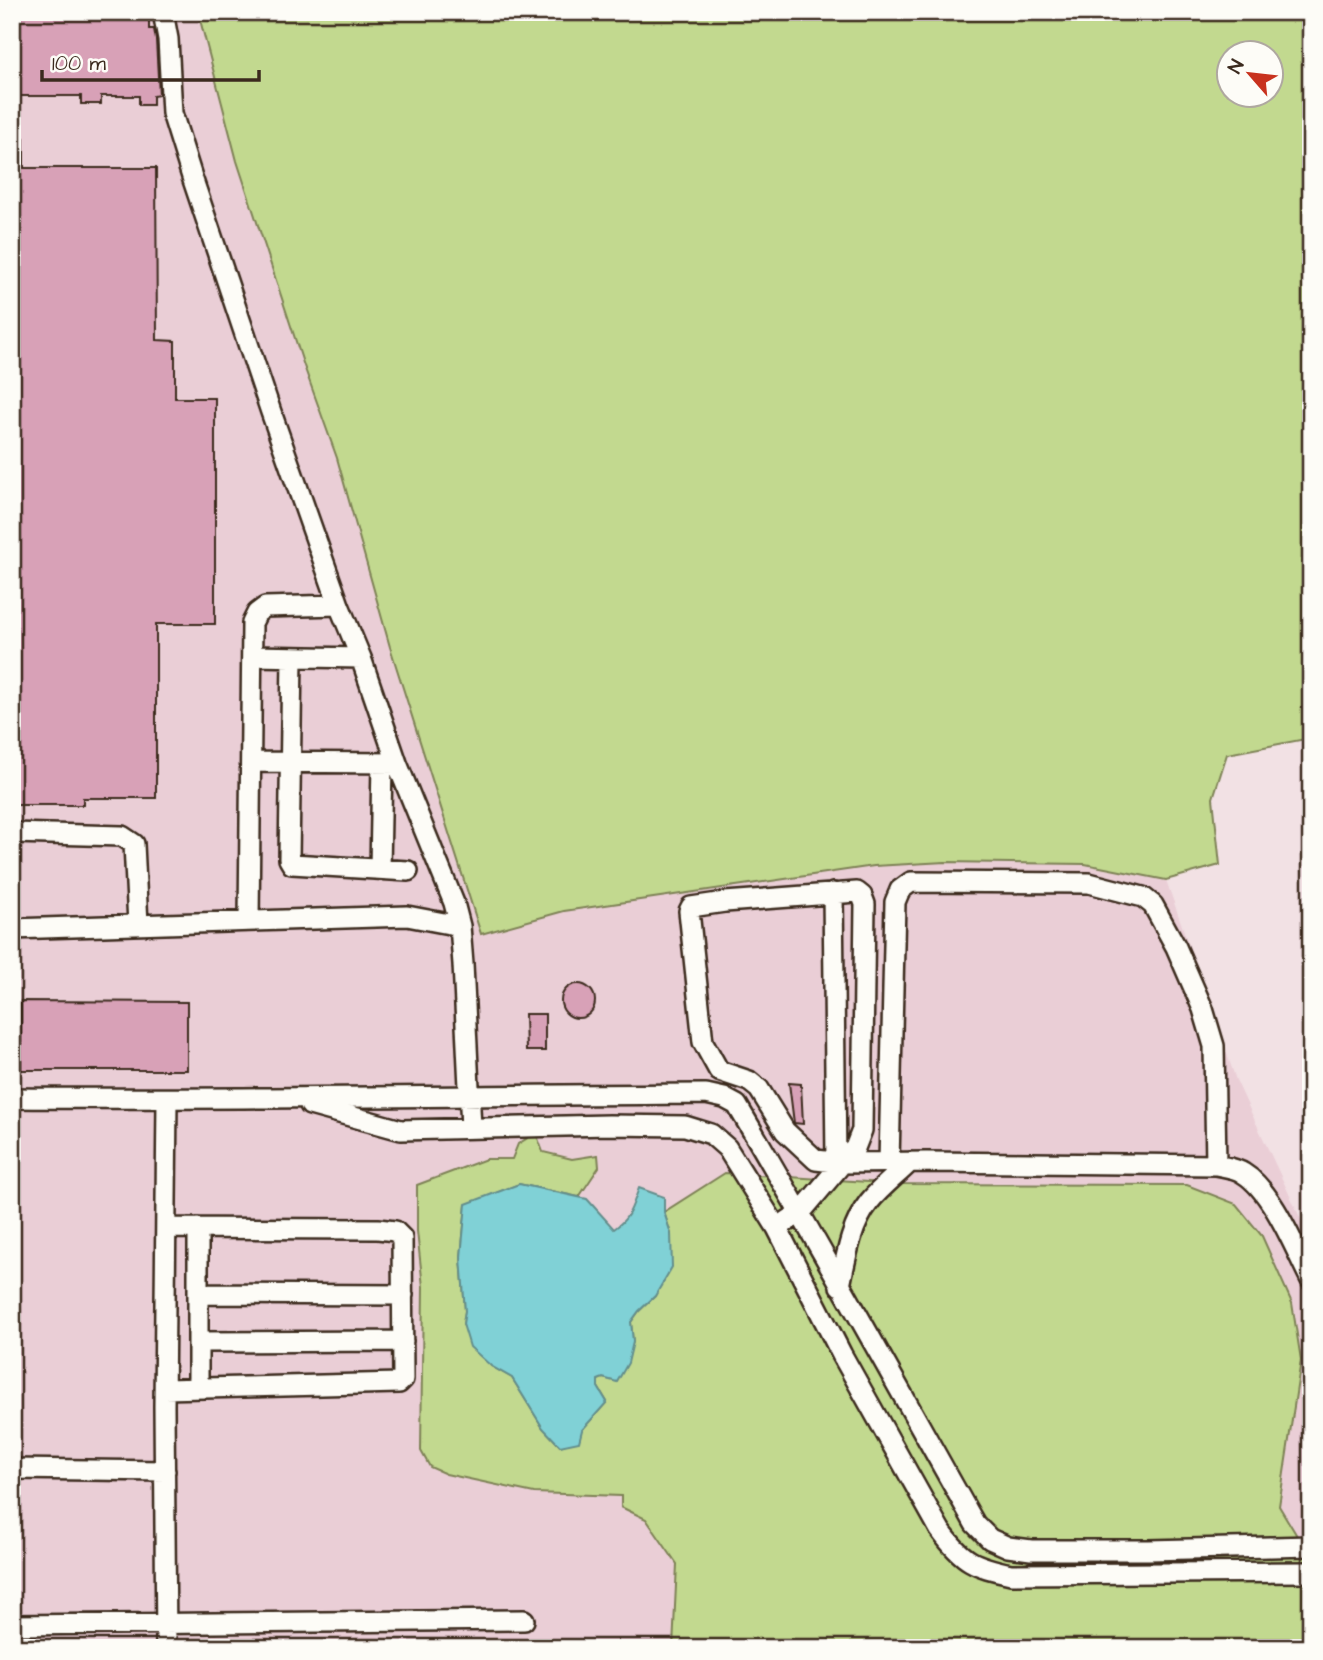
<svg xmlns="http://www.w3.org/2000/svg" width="1323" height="1660" font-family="'Architects Daughter',sans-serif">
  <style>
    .built { fill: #eaced6 }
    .green { fill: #c2d98f; stroke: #7e8256; stroke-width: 2; fill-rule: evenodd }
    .water { fill: #80d1d6; stroke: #648e8c; stroke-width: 2 }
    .building { fill: #d8a1b7; stroke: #3b2a1e; stroke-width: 2 }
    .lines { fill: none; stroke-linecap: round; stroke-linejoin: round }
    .minor-casing { stroke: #3b2a1e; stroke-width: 24 }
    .minor { stroke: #fdfcf7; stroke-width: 19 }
  </style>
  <rect width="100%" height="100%" fill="#f2e1e4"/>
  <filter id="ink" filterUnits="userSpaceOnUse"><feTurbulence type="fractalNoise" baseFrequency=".0143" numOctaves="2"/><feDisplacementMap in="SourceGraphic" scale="14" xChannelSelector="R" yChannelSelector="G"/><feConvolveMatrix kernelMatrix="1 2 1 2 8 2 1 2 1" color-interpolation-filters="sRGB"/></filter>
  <g filter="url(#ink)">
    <path class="built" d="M12,12H198L237,161L304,366L337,458L390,647L481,934L564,911L874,866L945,862L1085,864L1166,880L1236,1080L1311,1241V1648H12Z"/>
    <path class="green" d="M198,12H1311V738L1227,754L1213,798L1220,865L1166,880L1085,864L945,862L874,866L564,911L481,934L390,647L337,458L304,366L237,161ZM1270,52V94H1228V52Z
      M536,1133L543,1152L572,1159L598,1155L599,1167L579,1197L519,1184L466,1205L461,1257L465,1311L463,1325L491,1366L512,1378L543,1428L560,1446L571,1442L607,1402L598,1387V1380L603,1378L617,1381L633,1342L631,1322L639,1311L655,1296L671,1234L664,1212L725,1173L900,1184L1187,1185L1236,1204L1262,1236L1292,1303L1301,1360L1279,1506L1311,1559V1648H673L677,1564L646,1519L621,1507V1496L534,1493L446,1474L430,1467L421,1451L423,1287L417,1231V1185L486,1159H512L518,1144Z"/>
    <path class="water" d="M519,1184L587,1199L614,1229C631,1217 632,1206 639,1188L664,1197V1212L671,1234L672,1267L655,1296L639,1311L631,1322L633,1342L628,1363L617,1382L603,1378L598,1380V1387L607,1402L582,1430L579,1442L560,1446L543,1428L512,1378L491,1366L470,1347L463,1324L465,1311L461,1257L466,1204Z"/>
    <path class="building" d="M12,12H149V29H154L156,40L159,95L153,96V105H139V96H101V104H81V96H12Z
      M12,138H24V168H156L157,340L175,341V398H215V624H156V798H83V805H12Z
      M561 1001a17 17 0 1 1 34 0a17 17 0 1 1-34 0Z
      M21,1001L187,1002V1070H21Z
      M525,1014H545V1051H526Z
      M789,1083L801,1084L803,1124L794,1123Z"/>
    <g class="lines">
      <defs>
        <path id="minor" d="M163,12L168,39L172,113L192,177L271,412L339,605L361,658L397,763L454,903L460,926L463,964L471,1128
          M252,656L361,658
          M292,657L289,859L292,864L408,871
          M251,762L397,763
          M12,833L122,836L134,844L138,924
          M380,869L382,763
          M833,893L836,1162
          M249,921L252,623L257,613L265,607L339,605
          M12,929L407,916L460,926
          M12,1098C244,1100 475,1095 706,1094L724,1098L737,1105C819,1243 896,1384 975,1524L990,1539L1008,1547L1031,1550H1149L1311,1546
          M310,1105L401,1130L609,1125L685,1126L711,1134L727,1148L777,1228L842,1355L940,1530C963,1562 974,1566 1011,1574L1311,1572
          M889,1163L895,902L900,890L911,882L1089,883L1143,897L1153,905L1176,947L1203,1009L1214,1046L1216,1165
          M198,1228V1388
          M777,1228L801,1212L855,1148L862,1130L865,904L862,896L857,892L725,902L691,907L689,911L703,1042L719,1071L749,1081L759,1089L785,1131L816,1160L842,1163L926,1162L1216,1165C1225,1167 1236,1168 1243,1173C1273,1191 1295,1249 1311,1280
          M840,1286C846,1257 851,1225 869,1202C881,1187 897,1175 910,1162
          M198,1294L403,1295
          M198,1342L403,1341
          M165,1389L399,1383L403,1379L402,1238L395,1231L378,1229L166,1228
          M12,1469L165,1471
          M12,1625L524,1620
          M166,1648L164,1407L167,1099"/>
      </defs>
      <use href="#minor" class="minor-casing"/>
      <use href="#minor" class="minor"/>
    </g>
  </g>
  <rect width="1323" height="1660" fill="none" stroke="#fdfcf7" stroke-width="42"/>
  <rect x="21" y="21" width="1281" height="1618" fill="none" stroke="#3b2a1e" stroke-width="2.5" filter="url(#ink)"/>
  <g transform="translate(1250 74) rotate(298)"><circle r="33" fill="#fdfcf7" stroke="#afa8a0" stroke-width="2"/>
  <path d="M0-5L12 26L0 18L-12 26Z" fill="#c8321e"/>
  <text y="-10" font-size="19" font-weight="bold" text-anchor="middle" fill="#3b2a1e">N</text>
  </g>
  <path d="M42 70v10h217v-10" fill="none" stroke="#3b2a1e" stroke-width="3.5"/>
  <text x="52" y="70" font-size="21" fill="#3b2a1e" stroke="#fdfcf7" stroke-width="5" paint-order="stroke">100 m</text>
</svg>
